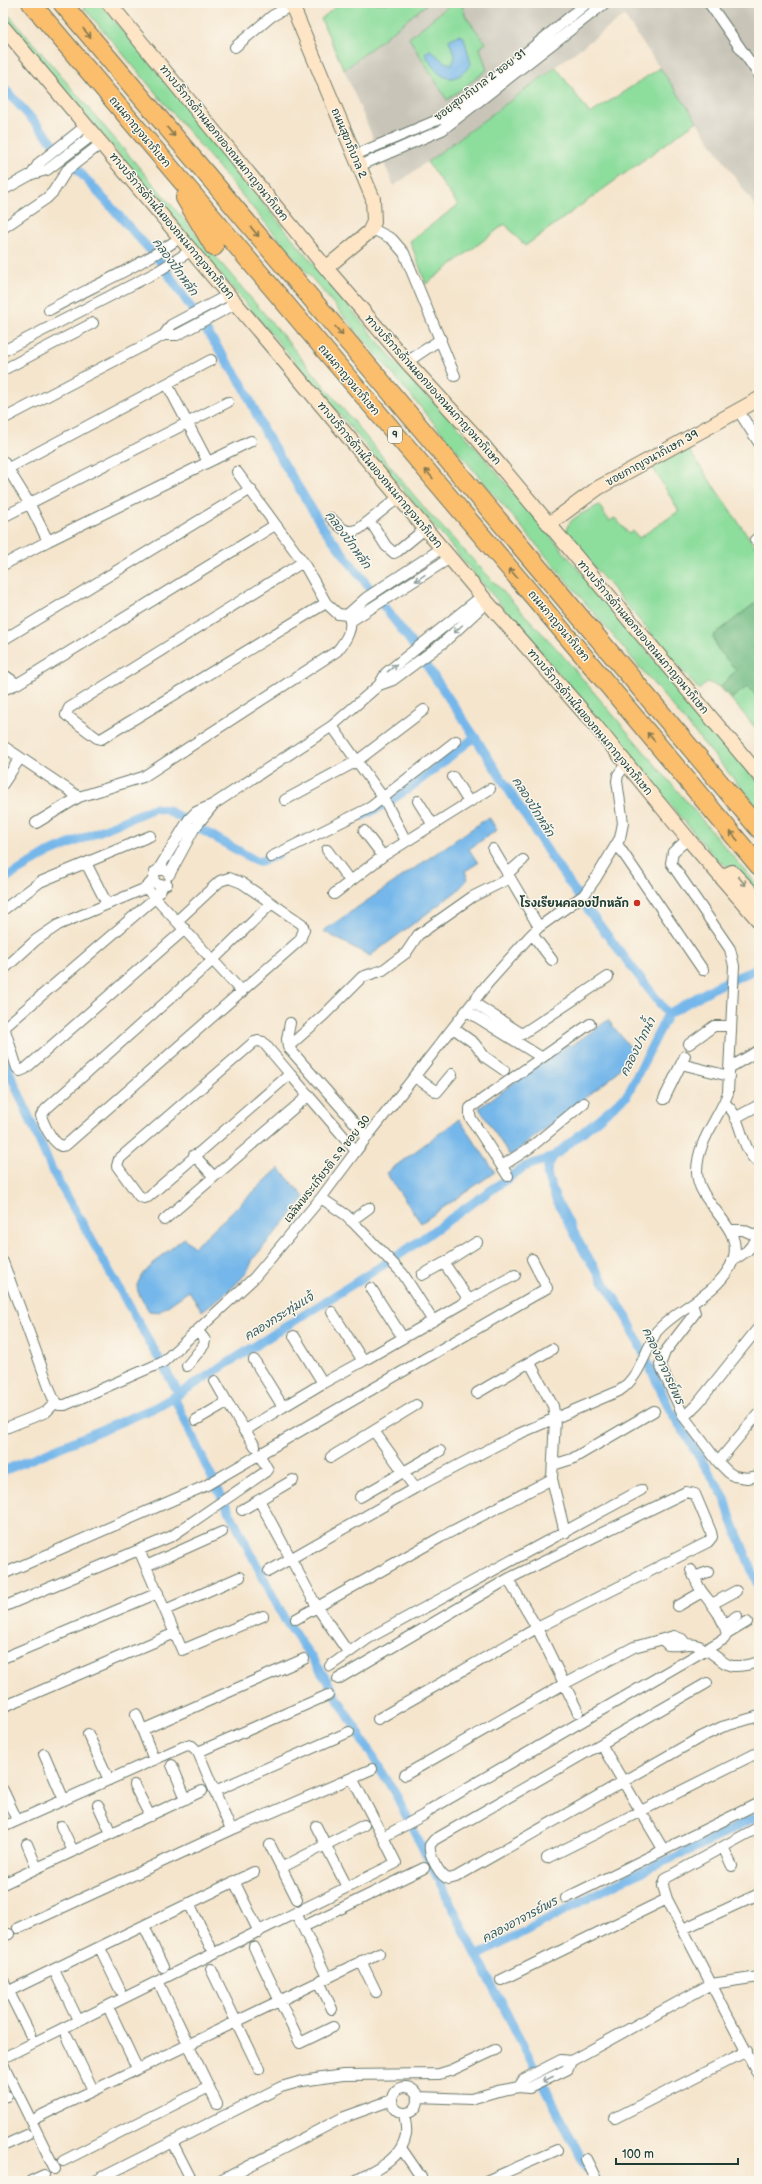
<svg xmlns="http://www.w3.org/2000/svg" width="762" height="2184" font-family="'Balsamiq Sans','Playpen Sans Thai',sans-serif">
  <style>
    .industrial { fill: #c8c4b8 }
    .green { fill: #8ddd9d; stroke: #568d68 }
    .forest { fill: #72bc84; stroke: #487c5c }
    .water { fill: #75b7ea; stroke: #4a7a8f }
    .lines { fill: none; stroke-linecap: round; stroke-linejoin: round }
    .stream { stroke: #75b7ea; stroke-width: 2.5 }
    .canal { stroke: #75b7ea; stroke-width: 9 }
    .street-casing { stroke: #6a786a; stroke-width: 12 }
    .secondary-casing { stroke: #6a786a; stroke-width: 16 }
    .highway-casing { stroke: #6a786a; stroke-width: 20 }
    .street { stroke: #fff; stroke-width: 10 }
    .secondary { stroke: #fde5c5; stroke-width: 14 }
    .highway { stroke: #fabe6d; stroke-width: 18 }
    .oneway { stroke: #82774e }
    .oneway2 { stroke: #8f9e9a }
    .oneway3 { stroke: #8e917c }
    .poi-dot { fill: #c8321e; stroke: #fbf7ec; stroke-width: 1.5 }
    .labels { text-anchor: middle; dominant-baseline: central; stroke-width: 3; stroke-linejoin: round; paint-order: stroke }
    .shield { fill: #fbf7ec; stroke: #61756b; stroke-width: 1 }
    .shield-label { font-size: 10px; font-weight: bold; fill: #1f3d34 }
    .street-label { font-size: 11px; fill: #1f3d34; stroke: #fbf7ec }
    .poi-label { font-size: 11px; font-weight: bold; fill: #1f3d34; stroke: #fbf7ec; text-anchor: end }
    .water-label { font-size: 12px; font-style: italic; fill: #345c62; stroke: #fbf7ec }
  </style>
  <rect width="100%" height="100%" fill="#fbf7ec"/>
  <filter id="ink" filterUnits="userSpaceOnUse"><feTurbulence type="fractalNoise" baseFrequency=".025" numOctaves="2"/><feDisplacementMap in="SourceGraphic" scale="8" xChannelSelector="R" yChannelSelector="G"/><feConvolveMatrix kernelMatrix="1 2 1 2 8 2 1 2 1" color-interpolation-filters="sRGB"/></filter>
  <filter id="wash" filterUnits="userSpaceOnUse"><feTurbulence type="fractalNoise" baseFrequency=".012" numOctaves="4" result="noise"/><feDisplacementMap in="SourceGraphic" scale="16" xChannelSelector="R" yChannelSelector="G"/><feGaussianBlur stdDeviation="0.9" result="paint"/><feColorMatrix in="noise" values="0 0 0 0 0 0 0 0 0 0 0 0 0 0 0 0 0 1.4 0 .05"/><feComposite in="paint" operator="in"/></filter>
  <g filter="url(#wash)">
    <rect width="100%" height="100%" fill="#f5e5cd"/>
    <path class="industrial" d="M428,3H759V212L624,16L394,186L344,70Z"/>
    <path class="green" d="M80,3H99L206,129L249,186L400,368L454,422L759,783V809Z
      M340,3H428L344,70L321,19Z
      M452,3H461L466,17L486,43L480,48L487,70L447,100L409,38Z
      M3,8L279,331L427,511L558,650L759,887V896L729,867L716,859L3,17Z
      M556,67L590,114L660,68L697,121L525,246L505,224L426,284L410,241L458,205L427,162Z
      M688,449L759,552V600L713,636L718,649L736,670L720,687L707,682L699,690L566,534C565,518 587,512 599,505L609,521L615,518L629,534L633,531L639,538L679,511L653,468Z
      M748,686L759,699V732L731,699Z"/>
    <path class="forest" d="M759,600V699L748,686L731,699L720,687L736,670L718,649L713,636Z"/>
    <path class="water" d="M458,35L464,37L471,64C452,90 436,76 425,53L430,50C439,55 440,63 452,64L455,58L449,40Z
      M489,817L497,830L469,849L478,863L465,871L468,879L457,891L370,956L323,931Z
      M608,1020L634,1052L611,1078L510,1156L479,1108L567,1044L571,1046Z
      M459,1119L495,1172L421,1223L386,1173Z
      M279,1168L305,1198L253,1259C246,1281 220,1297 202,1311L189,1291L159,1312L149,1311C145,1304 137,1294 137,1286C139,1272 173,1247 184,1238L194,1247Z"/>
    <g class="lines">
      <path class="stream" d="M628,8L638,3"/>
      <path class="canal" d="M3,87L159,260L244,387L263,429L322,526L408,638L475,737L552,858L588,910L668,1014
        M362,816C404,797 439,764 475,737
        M3,880L46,854L154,808L167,810L258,862L278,855
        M759,968L717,986L668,1014L627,1095L553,1157L548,1166L547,1175L555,1197L585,1253L625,1314L670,1410L725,1498L730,1516L759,1588
        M3,1057L52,1170L179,1394
        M174,1397L208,1470L285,1620L321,1671L396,1795L477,1956
        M3,1471L154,1408L179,1394L402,1253L524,1167L553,1157
        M587,2169L477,1956L617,1883L697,1847L759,1815"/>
    </g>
  </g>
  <g filter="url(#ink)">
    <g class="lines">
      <defs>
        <path id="street" d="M709,3L759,75
          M235,47L272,16L292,5
          M355,155L442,118L453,112L587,3
          M359,166L442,130L605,3
          M32,174L39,163L87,125
          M3,190L32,174L47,170L94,134
          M3,228L47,198L53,192L67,170L102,143
          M371,228L392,239L404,253L455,376
          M49,310C95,285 139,267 181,237
          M164,335H177L237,303
          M3,351L155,273L192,250
          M407,362L441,339
          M3,370L93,323
          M167,384L208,462
          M738,410L759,443
          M3,419L164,335L171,325L230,294
          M3,461L29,503L48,541L251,441
          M3,471L211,360
          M237,472L303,562L326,603L338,614L347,615L366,598L442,548
          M3,517L228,402
          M331,518C340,527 346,535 359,529L399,497
          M374,527L386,546L394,553L398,551L426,528
          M755,540L759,537
          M303,562L69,708L66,715L97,738L101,739L326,603
          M3,565L48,541
          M351,621L450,558
          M3,640L251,489
          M3,674L17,684
          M379,685L393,680L443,643L487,602
          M3,690L17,684L275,525
          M332,726L384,799L406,841
          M3,746L79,797L143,777L337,651C345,642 356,625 347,615
          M453,777L469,802
          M3,784L20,758
          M285,800L357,761L424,710
          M418,801L433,825
          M214,804L332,726L379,685L386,673L482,596
          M36,823L79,797
          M364,831L383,856
          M617,844L703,970
          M493,849L539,927
          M327,850L350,881
          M271,857L371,807L456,741
          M86,863L107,904
          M158,870L189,819L196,812L214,804L194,829L169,875
          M507,874L523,860
          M153,880L159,886L167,884
          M163,886L156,897L6,1026L5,1030L17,1068L20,1071L25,1069L185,929
          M146,888L153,880L155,872L158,870H165
          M334,894L383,856L490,789
          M3,910L40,882L150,836
          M177,921L220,881L229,878L242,883L302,924L304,929L300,940L66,1145L61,1146C51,1140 45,1127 41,1116L46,1109L213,960L271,904
          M532,934L552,960
          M3,970L36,940L58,925L146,888L242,992
          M474,1003L522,1034L608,977
          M467,1011L541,1057
          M290,1023L287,1039L288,1047L367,1137
          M453,1028L474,1043L485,1057L504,1070
          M258,1041L263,1042L290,1074L148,1197L144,1198L139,1196L117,1166L119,1159L254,1042Z
          M689,1044L714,1026H731
          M288,1047L324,1015L362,977L383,970L406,953L418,935L472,897L510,878
          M681,1064L729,1076
          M729,1068L758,1051
          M290,1074L356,1151
          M415,1077L437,1092L452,1074
          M664,1099L685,1056
          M724,1103C742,1113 740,1151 759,1163
          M735,1118L759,1105
          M194,1155L214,1177
          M502,1166L531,1147L584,1103
          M508,1176L470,1117V1108L590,1024
          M321,1198L346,1215L403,1274L433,1321
          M164,1220L309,1095
          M351,1221L369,1208
          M731,1230H743L759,1237L747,1251L732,1261
          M3,1262L53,1398L59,1405H65L163,1362L254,1278L321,1198L356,1151L488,983L529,937L539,927L584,895L596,878L620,838L623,823L617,781L618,775L626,764
          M444,1263L477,1242
          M371,1288L403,1338
          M469,1300L515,1275
          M692,1304L695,1313L665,1352L660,1365L684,1417L718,1462L728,1472L734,1476L747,1478L759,1476
          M363,1361L469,1300L444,1263L422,1275
          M530,1363L553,1406L555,1418L552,1479L565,1533
          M187,1366L204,1345L205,1340L198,1331
          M323,1383L363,1361L332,1312
          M477,1393L552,1349
          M227,1402L255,1446
          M283,1407L323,1383L294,1336
          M684,1417L698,1403L759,1327
          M196,1420L227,1402L215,1381
          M3,1429L46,1412L55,1403
          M244,1431L283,1407L254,1360
          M331,1457L416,1405
          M718,1462L759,1413
          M553,1465L572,1459L654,1411
          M415,1488L516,1435L619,1391C635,1380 641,1364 649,1347C652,1342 654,1335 657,1331C680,1306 713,1297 730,1267C751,1228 698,1208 697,1172C697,1141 718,1120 728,1093L734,966L730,949L671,863L673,852L688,839
          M360,1497L440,1451
          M259,1500L317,1607L348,1652
          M242,1510L293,1480
          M139,1550L182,1650L263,1616
          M146,1566L222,1532
          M269,1571L415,1488L374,1431
          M3,1574L205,1486L547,1288L532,1259
          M694,1577L708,1572
          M508,1579L537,1628L578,1712
          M712,1604L736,1591
          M678,1606L702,1592
          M3,1607L172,1536L268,1470L259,1454
          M165,1610L240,1577
          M296,1619L441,1537L552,1479
          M725,1624L737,1616
          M727,1634L747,1622
          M663,1640L668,1645C679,1647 688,1641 699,1646C729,1660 719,1673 759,1662
          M3,1658L158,1593
          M330,1666L369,1638L641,1490
          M338,1679L508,1579L686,1492L695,1494L711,1532L712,1537L708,1542L537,1628L378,1719
          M707,1683L434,1840L430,1845C428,1854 440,1877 449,1879L456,1877L701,1737L722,1727L759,1716
          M3,1707L175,1633
          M136,1714L154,1760
          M142,1730L304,1659
          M88,1734L109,1780
          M601,1744L663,1849
          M198,1752L328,1695
          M44,1754L64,1800
          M172,1765L186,1799
          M405,1775L564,1684L634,1647L674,1636L682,1639L685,1643
          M352,1778L383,1837
          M134,1785L150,1816
          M3,1790L17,1820
          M215,1791L349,1732
          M98,1805L111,1833
          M61,1826L73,1851
          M316,1826L347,1887
          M3,1827L187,1745L192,1746L198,1752L231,1830
          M759,1827L666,1878L663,1886L667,1899L759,2076
          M27,1844L37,1868
          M270,1845L297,1899
          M723,1847L732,1866
          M547,1858L759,1752
          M281,1868L364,1825
          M234,1881L259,1932
          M3,1884L202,1791
          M566,1898L759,1803
          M189,1903L210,1946
          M296,1913L327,1977
          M144,1926L163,1967
          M303,1927L424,1868
          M18,1928L231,1830L372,1769
          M683,1929L759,1894
          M3,1936L9,1934
          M254,1947L300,2043L333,2027
          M100,1948L120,1990
          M361,1961L376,1992
          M211,1969L259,2069
          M54,1970L78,2020
          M3,1980L30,2034
          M501,1980L667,1899
          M158,1981L217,2104
          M319,1981L332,2009
          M3,1994L254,1872
          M111,2013L137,2068
          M67,2036L93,2090
          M3,2058L396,1863L383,1837L424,1815L431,1809L724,1639L727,1634C723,1617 713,1606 703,1593C698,1587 695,1578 691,1570
          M3,2064L55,2169
          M392 2100a13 13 0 1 1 26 0a13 13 0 1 1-26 0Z
          M519,2087L524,2079L561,2060L571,2061L711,1984L759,1977
          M3,2097L7,2096
          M418,2097L471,2099L498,2091L519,2087L529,2088L568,2069L571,2061
          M38,2117L379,1953
          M615,2118L747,2051
          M172,2142L192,2181
          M3,2146L27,2135
          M401,2148L421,2177
          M586,2159L597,2181
          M63,2161L209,2087
          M31,2181L44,2175
          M95,2181L281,2087L302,2081L343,2075L439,2074L452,2070L495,2050
          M220,2181L342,2118L392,2100
          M355,2181C376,2170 401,2160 406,2135C407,2128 405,2120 404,2113
          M486,2181L557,2150"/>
        <path id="secondary" d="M109,3L326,268L407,362L476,437L759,775
          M291,3L373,199L374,222L369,232L326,268
          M3,27L487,602L594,724L688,839L759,921
          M549,524L598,488L759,399
          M721,877L732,872L759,900"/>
        <path id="highway" d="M31,3L582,654L759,866
          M62,3L759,829
          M185,198L214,247"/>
      </defs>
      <use href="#street" class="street-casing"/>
      <use href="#secondary" class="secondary-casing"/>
      <use href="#highway" class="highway-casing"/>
      <use href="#street" class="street"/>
      <use href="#secondary" class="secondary"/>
      <use href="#highway" class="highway"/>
    </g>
    <defs><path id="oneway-shaft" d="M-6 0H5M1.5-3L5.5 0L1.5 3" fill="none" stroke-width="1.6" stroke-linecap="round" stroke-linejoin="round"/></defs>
    <g class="oneway">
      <use href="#oneway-shaft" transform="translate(87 33) rotate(50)"/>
      <use href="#oneway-shaft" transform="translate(171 132) rotate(50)"/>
      <use href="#oneway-shaft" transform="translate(255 232) rotate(50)"/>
      <use href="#oneway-shaft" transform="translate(339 331) rotate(50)"/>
      <use href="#oneway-shaft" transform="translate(429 474) rotate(-131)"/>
      <use href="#oneway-shaft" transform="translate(513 573) rotate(-131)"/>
      <use href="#oneway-shaft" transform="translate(651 737) rotate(-130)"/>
      <use href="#oneway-shaft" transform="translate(734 836) rotate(-130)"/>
    </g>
    <g class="oneway2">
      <use href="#oneway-shaft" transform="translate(420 578) rotate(146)"/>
      <use href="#oneway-shaft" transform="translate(458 629) rotate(138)"/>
      <use href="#oneway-shaft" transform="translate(392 668) rotate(-39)"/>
      <use href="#oneway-shaft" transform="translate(548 2079) rotate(153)"/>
    </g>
    <use class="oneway3" href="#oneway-shaft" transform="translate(742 881) rotate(49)"/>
  </g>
  <circle class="poi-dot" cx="637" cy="903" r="4"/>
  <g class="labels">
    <rect class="shield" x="388" y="427" width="14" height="16" rx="3"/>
    <g class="shield-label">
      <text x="395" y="435">9</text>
    </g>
    <g class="street-label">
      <text transform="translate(480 85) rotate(-37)">ซอยสุขาภิบาล 2 ซอย 31</text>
      <text transform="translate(140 132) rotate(50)">ถนนกาญจนาภิเษก</text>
      <text transform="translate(224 143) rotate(51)">ทางบริการด้านนอกของถนนกาญจนาภิเษก</text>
      <text transform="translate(349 143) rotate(67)">ถนนสุขาภิบาล 2</text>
      <text transform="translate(172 226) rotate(50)">ทางบริการด้านในของถนนกาญจนาภิเษก</text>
      <text transform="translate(349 380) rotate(50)">ถนนกาญจนาภิเษก</text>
      <text transform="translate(433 390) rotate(48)">ทางบริการด้านนอกของถนนกาญจนาภิเษก</text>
      <text transform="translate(652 458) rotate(-29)">ซอยกาญจนาภิเษก 39</text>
      <text transform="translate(380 475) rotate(50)">ทางบริการด้านในของถนนกาญจนาภิเษก</text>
      <text transform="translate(559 626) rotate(50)">ถนนกาญจนาภิเษก</text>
      <text transform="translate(643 637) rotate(50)">ทางบริการด้านนอกของถนนกาญจนาภิเษก</text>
      <text transform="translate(590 722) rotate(50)">ทางบริการด้านในของถนนกาญจนาภิเษก</text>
      <text transform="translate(327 1169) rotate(-52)">เฉลิมพระเกียรติ ร.9 ซอย 30</text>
    </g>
    <g class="poi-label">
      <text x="629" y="903">โรงเรียนคลองปักหลัก</text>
    </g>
    <g class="water-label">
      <text transform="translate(175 267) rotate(54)">คลองปักหลัก</text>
      <text transform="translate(348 540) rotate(54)">คลองปักหลัก</text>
      <text transform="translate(533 807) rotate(58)">คลองปักหลัก</text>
      <text transform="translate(638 1047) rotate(-63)">คลองปากน้ำ</text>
      <text transform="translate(279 1317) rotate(-32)">คลองกระทุ่มแจ้</text>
      <text transform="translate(663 1366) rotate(65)">คลองอาจารย์พร</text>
      <text transform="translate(520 1920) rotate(-28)">คลองอาจารย์พร</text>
    </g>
  </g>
  <rect width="762" height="2184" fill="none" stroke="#fbf7ec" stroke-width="16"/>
  <path d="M616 2158v6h122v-6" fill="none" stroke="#1f3d34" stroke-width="2"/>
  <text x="622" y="2158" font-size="12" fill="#1f3d34" stroke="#fbf7ec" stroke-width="3" paint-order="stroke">100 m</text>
</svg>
